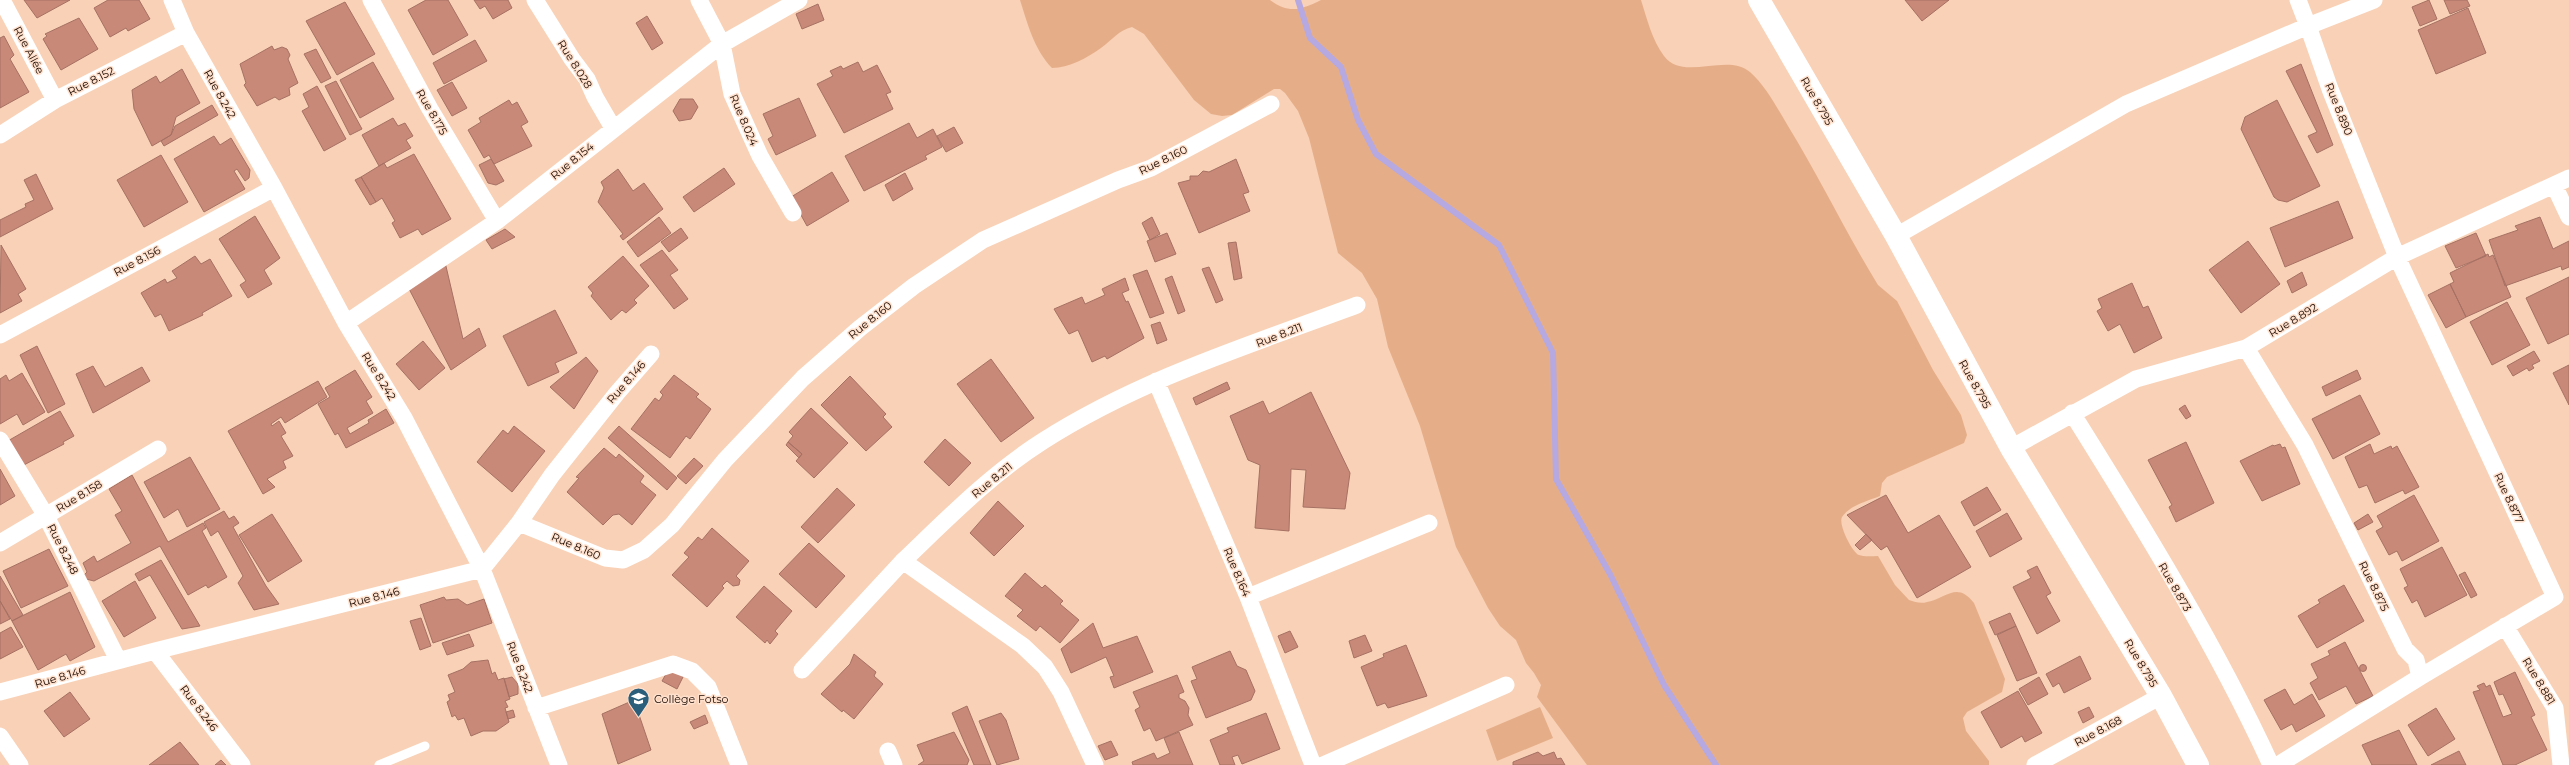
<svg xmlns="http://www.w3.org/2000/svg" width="2569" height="765" font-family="Montserrat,sans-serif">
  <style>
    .green { fill: #e5ae89 }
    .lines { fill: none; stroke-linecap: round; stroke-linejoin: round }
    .stream { stroke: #b6a8e1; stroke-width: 6 }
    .building { fill: #c88978; stroke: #a67163 }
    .service { stroke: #fff; stroke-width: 9 }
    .minor { stroke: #fff; stroke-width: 17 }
    .trunk { stroke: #fff; stroke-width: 22 }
    .labels { text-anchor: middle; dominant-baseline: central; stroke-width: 3; stroke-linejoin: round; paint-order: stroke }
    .street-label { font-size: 11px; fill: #1a0901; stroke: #ffe0cc }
    .poi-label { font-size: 11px; fill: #1a0901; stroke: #ffe0cc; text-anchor: start }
  </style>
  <rect width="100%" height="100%" fill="#f9d1b6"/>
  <path class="green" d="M1020,0H1270C1289,14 1301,10 1321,0H1641C1647,19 1652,40 1664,56C1683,82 1727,52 1750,72C1766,86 1777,108 1788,126C1820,178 1846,233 1878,285L1897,301L1933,370L1961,415L1967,435L1964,443L1887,477L1882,483L1880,496C1868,501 1850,505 1842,517C1838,524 1852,552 1859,555C1864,557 1872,556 1878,556L1895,585L1909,600C1915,602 1921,604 1927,602C1947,598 1957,581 1974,603L2005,679L2002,692L1967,712L1963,718L1966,731L1989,761V765H1587L1537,697L1541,685L1534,673L1526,663L1516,640L1500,626L1488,608L1456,547L1420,426L1388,347L1377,299L1362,273L1338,253L1309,138L1298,111L1285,93L1280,89H1274L1232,115L1222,116L1211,114L1194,100L1144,34L1132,27C1119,30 1112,40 1101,48C1087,58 1069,68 1052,68C1034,49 1028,25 1020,0Z
    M1540,707L1553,738L1497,761L1486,730Z"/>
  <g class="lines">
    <path class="stream" d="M1298,0L1310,38L1341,67L1358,120L1376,154L1499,245L1553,353L1556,479L1610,574L1664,685L1716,765"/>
  </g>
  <path class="building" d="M24,0H70L37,18Z
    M108,0H139L150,19L128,31L126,28L110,37L94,8Z
    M426,0H448L468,35L433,55L408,10Z
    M474,0H508L512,8L493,19L485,6L480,9Z
    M1905,0H1949L1922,21Z
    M2429,0L2437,19L2420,26L2412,7Z
    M2444,0H2467L2470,6L2450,14Z
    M345,2L375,54L337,75L306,21Z
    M818,4L824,20L802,29L796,14Z
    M2468,8L2486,53L2436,74L2418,30Z
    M647,16L663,43L652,50L636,23Z
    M79,18L98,49L61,70L43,39L47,36L45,34Z
    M4,36L14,55L10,59L29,92L0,108V38Z
    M475,40L487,61L444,84L433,63Z
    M272,46L274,50L282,47L287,49L290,55L288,59L298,83L289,88L290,95L279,100L275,97L257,106L244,85L246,83L240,64Z
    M316,49L331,78L321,83L304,54Z
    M373,62L394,99L360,118L340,80Z
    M858,62L863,72L877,65L891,92L886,94L893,109L844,133L817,84L833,76L830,71L841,66L843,69Z
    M2301,64L2333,145L2317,153L2308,136L2317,132L2286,71Z
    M182,69L200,103L176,117L171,135L152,146L134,109L132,90L156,76L160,83Z
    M336,81L362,129L350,135L325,86Z
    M452,82L467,108L452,116L437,90Z
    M317,86L346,139L324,151L302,111L309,107L303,94Z
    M799,98L816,136L776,155L768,139L773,136L763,114Z
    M680,99H693L698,107L691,119L679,121L673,111Z
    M509,100L512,105L517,102L528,122L521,126L532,146L494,164L489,155L484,158L468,130L481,122L479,118Z
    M2277,100L2320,186L2287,202L2278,200L2274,197L2241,129L2245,117Z
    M212,105L218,115L164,146L161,141L171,135L175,126Z
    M393,118L398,126L405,123L413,136L406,140L411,148L379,166L362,135Z
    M909,123L917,138L933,129L942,147L925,156L927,159L864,191L845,156Z
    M954,127L963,143L946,152L937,136Z
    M214,136L220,145L231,138L250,170L249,178L245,181L237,169L234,171L245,189L204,212L174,159Z
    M414,154L451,219L422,235L418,229L400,238L392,223L395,221L382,198L376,202L361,177L384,163L387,168Z
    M161,155L188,202L144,227L117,180Z
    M491,159L504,181L496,185L488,183L479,165Z
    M1236,159L1249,192L1243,194L1250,211L1199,233L1178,183L1190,180V176H1198L1203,171L1209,172Z
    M724,168L735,184L694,212L683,197Z
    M618,169L633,191L644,183L663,209L623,240L620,236L623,234L598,202L604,188L601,182Z
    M832,172L849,201L807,226L791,197Z
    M905,173L913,189L893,201L885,185Z
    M36,174L53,209L0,237V220L26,207L25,204L34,200L24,180Z
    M361,177L376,202L370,205L355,180Z
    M2338,201L2353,238L2285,267L2270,228Z
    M255,216L280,258L264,270L272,284L248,298L240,285L246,281L219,239Z
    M659,217L671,233L638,257L627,242Z
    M1152,217L1160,234L1150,240L1142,223Z
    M2540,217L2553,249L2569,241V267L2562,270L2561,266L2505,286L2489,240L2518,230L2515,226Z
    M681,228L688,238L669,252L661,242Z
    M505,229L515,237L492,249L486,240Z
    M1167,233L1176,254L1155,262L1147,241Z
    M2476,233L2486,256L2456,268L2445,246Z
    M2248,241L2280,284L2241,313L2209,270Z
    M1236,242L1242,278L1234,280L1228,243Z
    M1,245L26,289L18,294L22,301L0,313Z
    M662,250L678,270L670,275L688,299L674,309L640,265Z
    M2488,254L2489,257L2493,255L2511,297L2466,317L2450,284L2454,282L2450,273Z
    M195,256L201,264L210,259L232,296L202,313L203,315L169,331L161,314L155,317L141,293L165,279L167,283L177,278L172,271Z
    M623,256L649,286L634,300L637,303L626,313L622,310L611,320L591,296L593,293L588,287Z
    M445,262L463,339L479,328L486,346L451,370L407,285Z
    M1209,267L1223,300L1216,303L1202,269Z
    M1147,270L1164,313L1150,318L1133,275Z
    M2302,272L2307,285L2292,293L2287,281Z
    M1172,276L1185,311L1178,314L1165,279Z
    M2569,277V334L2548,344L2526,298Z
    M1125,278L1129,290L1122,293L1126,302L1128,301L1144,338L1107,359L1105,356L1092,362L1078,330L1069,334L1054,309L1082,297L1085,304L1105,295L1102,289Z
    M2132,283L2143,308L2148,306L2162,338L2134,353L2120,324L2108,331L2097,311L2102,308L2098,299Z
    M2450,284L2466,317L2446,328L2428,295Z
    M2507,302L2530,345L2492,365L2470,322Z
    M555,310L577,353L555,363L559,372L528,386L503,336Z
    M1160,322L1167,340L1157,344L1151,325Z
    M423,341L445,368L419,390L396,364Z
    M37,346L65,404L48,413L20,355Z
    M2534,351L2540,361L2532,365L2534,368L2529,371L2527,368L2513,376L2507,366Z
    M586,357L598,371L574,409L550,387Z
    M991,359L1034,418L1001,442L957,384Z
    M2569,365V405L2553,373Z
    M93,366L105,387L142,367L150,381L93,413L76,374Z
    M355,370L372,397L366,401L373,413L347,428L350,434L369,423L368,420L386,409L394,423L346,448L338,433L335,435L318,404L330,397L325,388Z
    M2357,370L2361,379L2326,396L2322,387Z
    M22,373L45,412L23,425L17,414L0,424V379L6,375L9,381Z
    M674,375L699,394L696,397L711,409L690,439L686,436L670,458L631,429L655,398L659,401L663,395L660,392Z
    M850,376L886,414L883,417L892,427L866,451L821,405Z
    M318,381L327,397L285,423L281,417L271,424L272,426L279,421L286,433L281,436L293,456L283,461L286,468L267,479L275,487L263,494L228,431Z
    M1227,382L1230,389L1196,405L1193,398Z
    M1311,392L1350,473L1345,509L1303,507L1306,470L1291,469L1289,531L1255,528L1260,465L1248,460L1230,416L1263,401L1269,414Z
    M2360,395L2380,434L2333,459L2312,419Z
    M2185,405L2191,416L2186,419L2179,409Z
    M811,408L848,443L814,478L796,461L802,454L788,442L793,436L789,432Z
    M60,411L74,436L63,442L64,444L20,467L6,442Z
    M514,426L545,451L512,492L477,462L503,430L508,434Z
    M619,426L677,478L667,490L608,438Z
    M945,439L971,463L949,486L924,462Z
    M788,442L802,454L799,458L786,445Z
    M2186,442L2214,503L2176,522L2169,507L2172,505L2148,460Z
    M2280,444L2282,448L2285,447L2300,484L2262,501L2240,461L2273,445L2274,446Z
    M2370,444L2374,454L2391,446L2392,449L2397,446L2419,487L2405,494L2403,490L2375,503L2367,485L2359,488L2345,457Z
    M604,448L616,458L619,454L644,476L640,482L656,495L632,525L619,514L613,515L603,525L567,492L579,478L576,477Z
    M190,457L220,509L187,527L178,509L164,518L144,482Z
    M694,458L703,466L686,484L677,476Z
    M0,469L15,496L0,505Z
    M132,475L168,542L203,523L206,528L202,531L227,577L208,588L206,585L188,595L160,546L94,581L86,579L84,575L87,572L83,563L94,556L97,562L131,543L115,515L122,511L109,489Z
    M1987,487L2001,510L1974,526L1961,502Z
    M837,488L855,505L818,543L801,527Z
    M1886,495L1908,533L1939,515L1971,567L1917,598L1887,546L1881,550L1847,515Z
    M2414,495L2439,541L2402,561L2397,551L2389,555L2376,531L2383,527L2377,516Z
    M998,501L1024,526L994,556L970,533Z
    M224,511L229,519L234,516L239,523L233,527L266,586L279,604L254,610L238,583L243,576L218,531L211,536L204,522Z
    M2007,513L2022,539L1990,557L1976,531Z
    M272,514L302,561L268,582L239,535Z
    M2368,514L2373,522L2358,530L2354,523Z
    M712,528L749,561L736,576L740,580L739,585L733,586L727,581L722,586L724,588L707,607L672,575L689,557L684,553L698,537L702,540Z
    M1866,534L1872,540L1860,550L1855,545Z
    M809,543L845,576L816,608L779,574Z
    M2442,547L2467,595L2425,617L2417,600L2412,603L2404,588L2408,586L2400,569Z
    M49,549L68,586L21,608L3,571Z
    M161,560L200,626L182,629L150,575L139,581L135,574Z
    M2037,566L2051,593L2046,596L2060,621L2037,634L2013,587L2031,578L2027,571Z
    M2465,572L2477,595L2471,598L2459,575Z
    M1025,573L1042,588L1045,585L1063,601L1060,604L1079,620L1060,643L1040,626L1036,631L1017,616L1023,610L1005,596Z
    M0,576L23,615L12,621L0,601Z
    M135,581L156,618L124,637L102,601Z
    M2344,585L2364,621L2317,648L2298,616L2320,603L2318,600Z
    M764,586L792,611L775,631L778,634L770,644L767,640L765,643L736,617Z
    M70,592L95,647L70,661L66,654L38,670L12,621Z
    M444,597L446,600L458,599L467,605L484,599L492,623L433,643L420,605Z
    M0,601L10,619L0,624Z
    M2010,613L2016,626L1995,635L1989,622Z
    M421,618L431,646L420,650L410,621Z
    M1093,623L1103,648L1137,636L1153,672L1114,688L1110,677L1114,676L1106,657L1071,673L1061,649Z
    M2016,626L2037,673L2017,681L1997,635Z
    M11,627L23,647L0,659V633Z
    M1290,631L1298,647L1285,653L1278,636Z
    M469,634L474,646L447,655L442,643Z
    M1365,635L1372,651L1354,658L1349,641Z
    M2345,642L2373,696L2356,704L2346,686L2319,700L2310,683L2318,678L2311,664L2330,655L2328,651Z
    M1406,645L1427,696L1388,708L1385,703L1377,706L1361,667L1384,657L1383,654Z
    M1230,651L1237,666L1246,670L1255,691L1251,700L1206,718L1191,681L1197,679L1192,667Z
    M854,654L876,672L874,676L883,684L854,719L843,710L842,712L821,694L850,664Z
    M2080,656L2091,679L2064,693L2059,683L2053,687L2046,674Z
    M488,660L492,674L495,672L498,680L504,678L510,699L505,701L508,707L505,708L509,722L496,731H483L471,736L464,718L458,720L455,715L452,717L447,702L450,700L448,695L455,692L448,675L463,669L471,662Z
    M2359.5 668a3.5 3.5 0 1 1 7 0a3.5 3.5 0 1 1-7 0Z
    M670,667L684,675L677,689L662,681Z
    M2515,672L2535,715L2531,717L2547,750L2515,765H2503L2473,692L2480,690L2477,686L2484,683L2486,687L2490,685L2503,717L2512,714L2503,694L2499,695L2494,682Z
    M1177,675L1184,692L1179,694V698L1185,701L1189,708L1188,715L1193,725L1156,741L1150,728L1144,731L1135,710L1140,707L1133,692Z
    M512,677L518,684V694L509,697L504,679Z
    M2039,677L2048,694L2028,705L2019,689Z
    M2285,689L2294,705L2312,694L2325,716L2296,732L2292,724L2281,730L2264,700Z
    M2018,691L2042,733L2025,742L2022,736L2001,748L1981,712Z
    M70,692L90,719L64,737L44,711Z
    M634,700L651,750L618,764L602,714Z
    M967,706L991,765H974L952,713Z
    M2089,707L2094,717L2083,723L2078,712Z
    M2436,708L2455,739L2428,756L2408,725Z
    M513,710L515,717L508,719L506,712Z
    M1001,713L1006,720L1019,759L997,765L979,721Z
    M1266,713L1280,749L1242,764L1238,755L1232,757L1235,765H1220L1210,740L1229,732L1227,728Z
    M705,715L708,723L694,729L690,722Z
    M2399,730L2417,765H2372L2362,745Z
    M954,732L969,760L967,765H918L924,761L917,745Z
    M1179,732L1193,765H1133L1132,762L1154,753L1157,759L1170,753L1164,738Z
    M1111,741L1118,755L1105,760L1098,746Z
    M180,742L199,765H149Z
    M2459,751L2466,765H2431Z
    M1538,752L1543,756L1554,752L1557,759L1561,758L1565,765H1513V762Z
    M221,760L226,765H215Z"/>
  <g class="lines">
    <path class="service" d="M379,765L425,746"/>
    <path class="minor" d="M2,0L55,100
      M172,0L186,33L274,188L346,323L404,418L482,569L559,765
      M371,0L430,109L497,221
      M535,0L572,59L587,79L595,97L613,128
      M699,0L722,44L732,94L760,156L793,213
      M2374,0L2308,26L2330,89L2397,257L2555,597L2420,677
      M0,135L55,100L186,33
      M2554,185L2569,217
      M1896,236L2126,104L2308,26L2298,0
      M346,323L497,221L722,44L799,0
      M0,335L274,188
      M2246,348L2305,445L2405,649L2416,660L2420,677L2278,765
      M1156,381L1248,597L1313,765
      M2072,413C2142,525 2216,645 2271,765
      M0,440L46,516L118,660
      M2011,448L2136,379L2246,348L2397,257L2569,178
      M519,523L605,558L623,560L644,550L672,525L725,460L803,378L860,328L914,286L983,240L1118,180L1151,168L1271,104
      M0,543L158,449
      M1248,597L1429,523
      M2505,626L2555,708L2561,765
      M155,651L242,765
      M802,670L903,561
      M0,692L155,651L482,569L519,523L552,475L617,393L651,354
      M536,708L673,664L692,671L708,687L739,765
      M0,736L20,765
      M888,751L894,765
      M1095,765L1061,692L1045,667L1023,646L903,561C948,518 991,474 1043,441C1140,379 1250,345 1357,305
      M1323,765L1506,685
      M2035,765L2161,696"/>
    <path class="trunk" d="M1759,0L1896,236L2011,448L2161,696L2198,765"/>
  </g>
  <defs>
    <symbol id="school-pin" viewBox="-11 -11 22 30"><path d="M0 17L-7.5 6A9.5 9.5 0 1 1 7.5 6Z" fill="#2a5e7a" stroke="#ffe0cc"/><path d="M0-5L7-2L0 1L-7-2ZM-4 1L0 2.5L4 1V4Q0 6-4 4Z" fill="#fff"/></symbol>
  </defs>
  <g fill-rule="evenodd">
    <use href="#school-pin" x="626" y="686" width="25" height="34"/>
  </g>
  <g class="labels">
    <g class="street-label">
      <text transform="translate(29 50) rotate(62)">Rue Allée</text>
      <text transform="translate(575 64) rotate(58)">Rue 8.028</text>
      <text transform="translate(91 81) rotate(-27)">Rue 8.152</text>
      <text transform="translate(220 94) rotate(61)">Rue 8.242</text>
      <text transform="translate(1817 101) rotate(60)">Rue 8.795</text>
      <text transform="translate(2339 109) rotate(68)">Rue 8.890</text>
      <text transform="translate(432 112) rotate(60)">Rue 8.175</text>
      <text transform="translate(744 120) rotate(67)">Rue 8.024</text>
      <text transform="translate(1163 160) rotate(-26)">Rue 8.160</text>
      <text transform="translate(572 161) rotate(-39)">Rue 8.154</text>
      <text transform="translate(137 261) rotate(-28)">Rue 8.156</text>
      <text transform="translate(870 320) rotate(-39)">Rue 8.160</text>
      <text transform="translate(2293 320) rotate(-31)">Rue 8.892</text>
      <text transform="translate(1279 335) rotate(-21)">Rue 8.211</text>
      <text transform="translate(379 376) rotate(58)">Rue 8.242</text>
      <text transform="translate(626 382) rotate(-49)">Rue 8.146</text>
      <text transform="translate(1975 384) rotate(61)">Rue 8.795</text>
      <text transform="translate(992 480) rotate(-39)">Rue 8.211</text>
      <text transform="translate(79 496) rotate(-31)">Rue 8.158</text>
      <text transform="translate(2509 498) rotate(65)">Rue 8.877</text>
      <text transform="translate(576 546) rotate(23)">Rue 8.160</text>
      <text transform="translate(63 549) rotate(63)">Rue 8.248</text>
      <text transform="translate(1237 572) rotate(67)">Rue 8.164</text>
      <text transform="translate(2374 586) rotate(64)">Rue 8.875</text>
      <text transform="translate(2175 587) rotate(60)">Rue 8.873</text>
      <text transform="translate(374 597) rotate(-14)">Rue 8.146</text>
      <text transform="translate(2141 663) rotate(59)">Rue 8.795</text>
      <text transform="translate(520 667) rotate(69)">Rue 8.242</text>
      <text transform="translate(60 677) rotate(-16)">Rue 8.146</text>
      <text transform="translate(2539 681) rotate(59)">Rue 8.881</text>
      <text transform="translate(199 708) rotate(53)">Rue 8.246</text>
      <text transform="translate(2098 731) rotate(-28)">Rue 8.168</text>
    </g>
    <g class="poi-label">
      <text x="654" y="699">Collège Fotso</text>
    </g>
  </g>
</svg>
